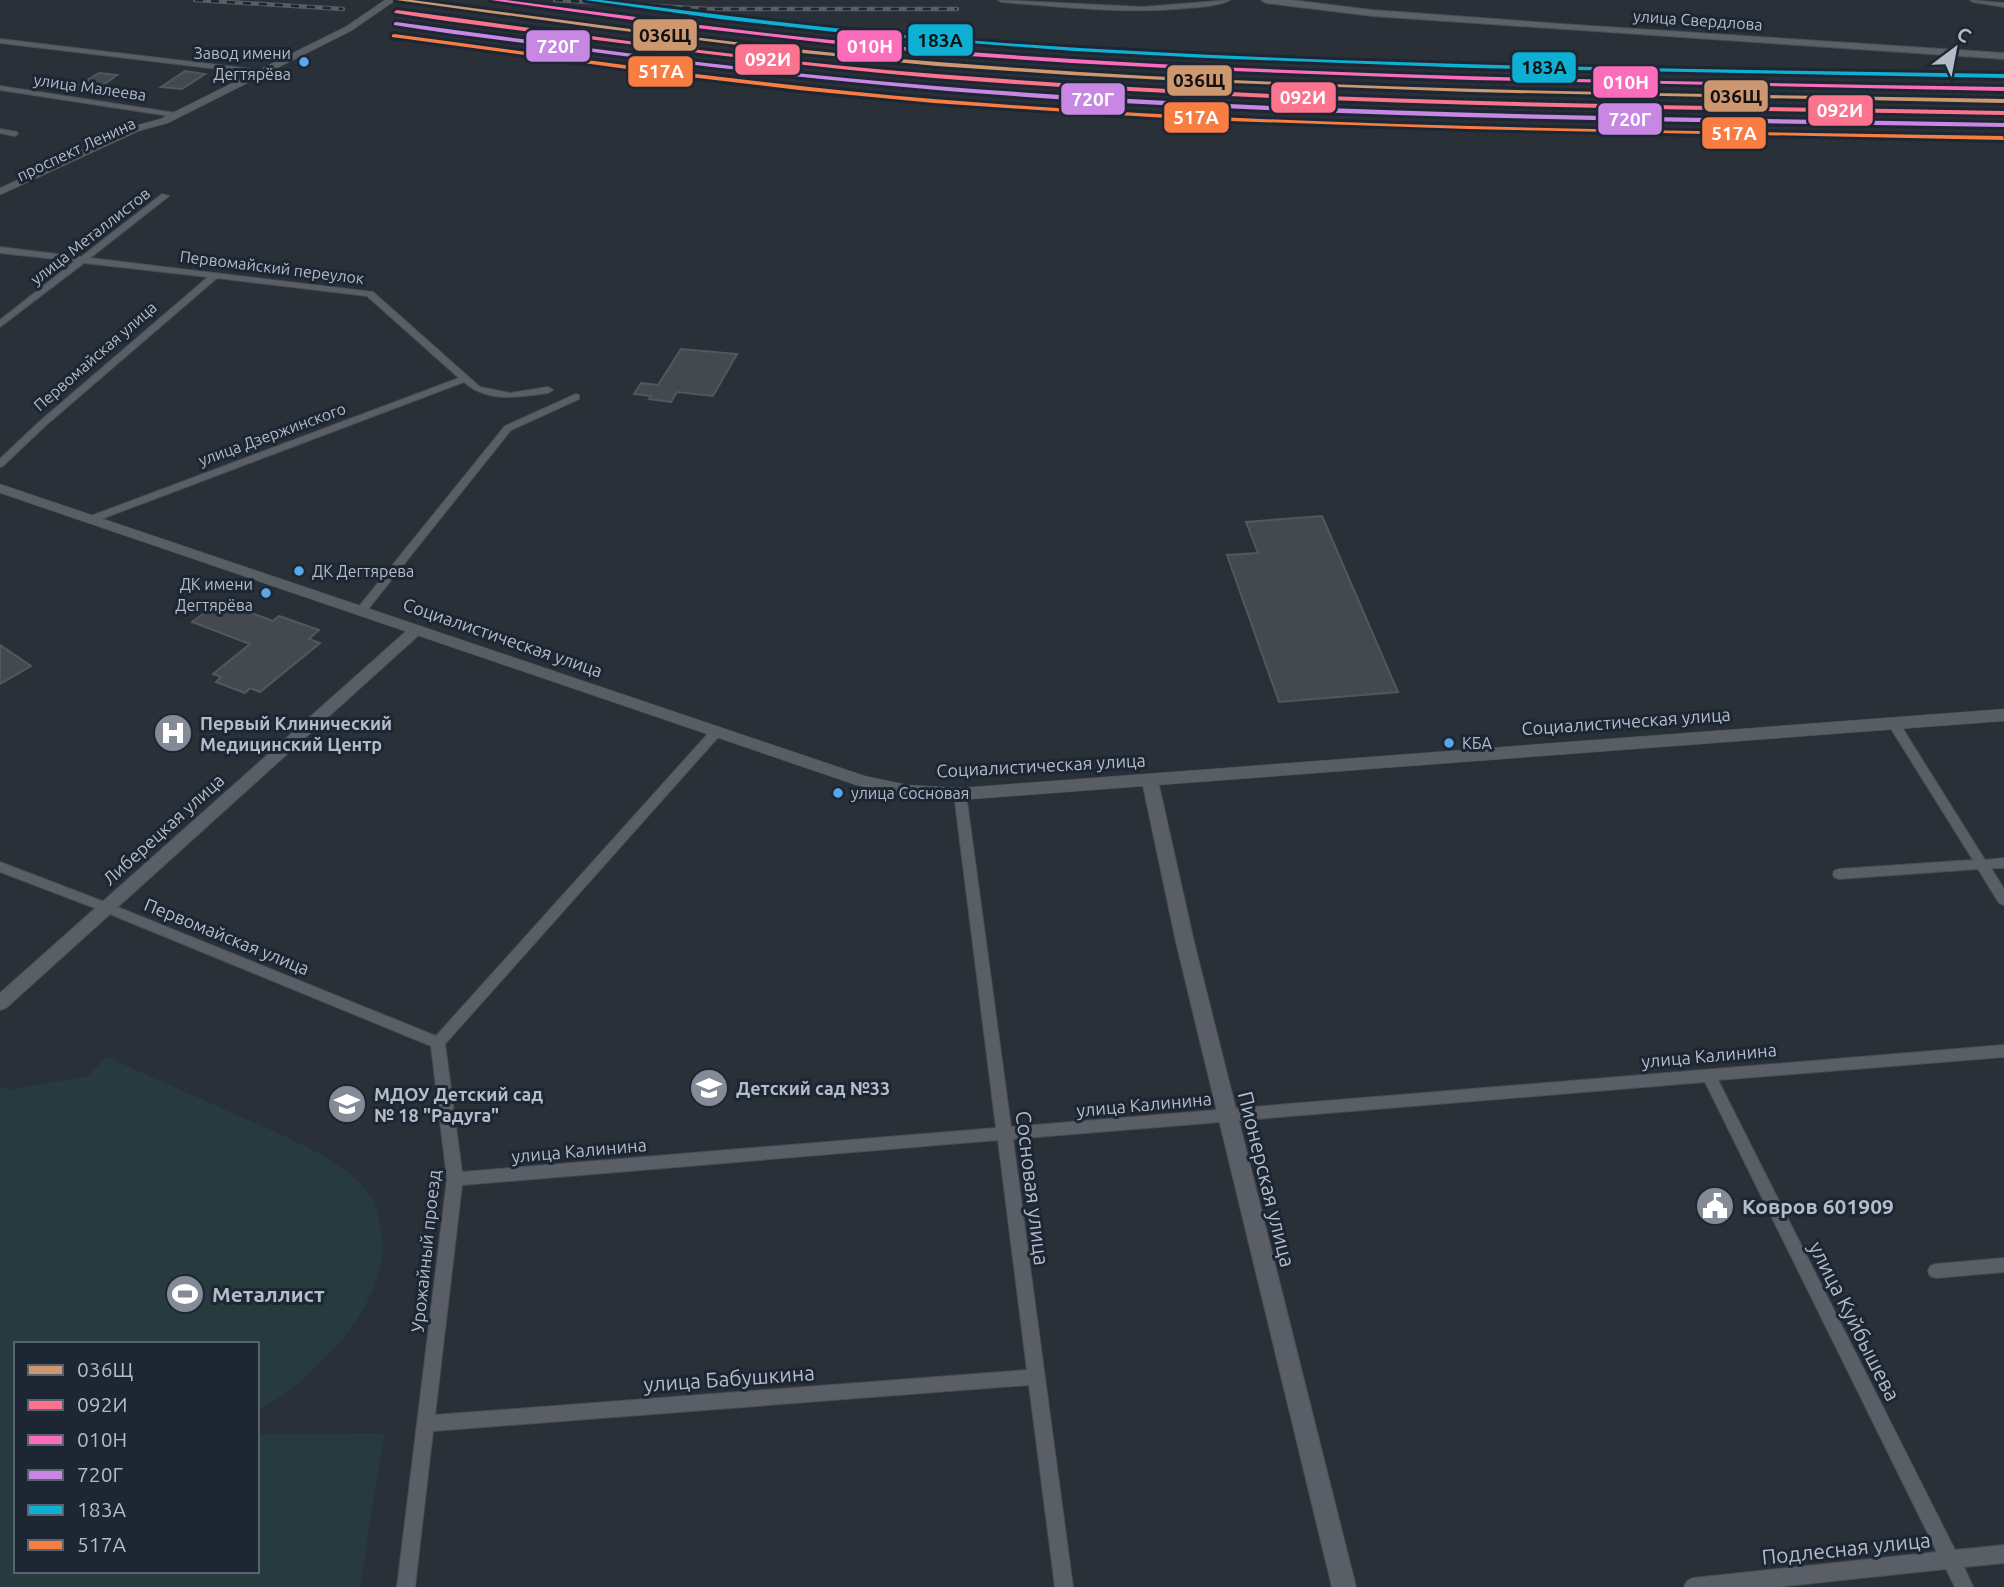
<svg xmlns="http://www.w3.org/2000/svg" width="2004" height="1587" font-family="Ubuntu,sans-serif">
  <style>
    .green { fill: #273a3e }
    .building { fill: #444950; stroke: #52575f; stroke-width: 2 }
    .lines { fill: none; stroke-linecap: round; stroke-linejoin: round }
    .minor-casing { stroke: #484c53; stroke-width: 2 }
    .tertiary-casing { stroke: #484c53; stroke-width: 2 }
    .secondary-casing { stroke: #484c53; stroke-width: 1 }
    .primary-casing { stroke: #484c55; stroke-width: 2 }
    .minor { fill: #5a5e66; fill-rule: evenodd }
    .tertiary { fill: #5a5e66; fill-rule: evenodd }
    .secondary { fill: #595d64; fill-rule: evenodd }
    .primary { fill: #5c6168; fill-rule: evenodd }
    .rail-casing { stroke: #595d64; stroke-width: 4.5 }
    .rail { stroke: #1d2633; stroke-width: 2.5; stroke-dasharray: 8; stroke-linecap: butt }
    .rail-1-casing { stroke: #1d2633; stroke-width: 6 }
    .rail-2-casing { stroke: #1d2633; stroke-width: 6 }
    .rail-3-casing { stroke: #1d2633; stroke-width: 6 }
    .rail-4-casing { stroke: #1d2633; stroke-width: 6 }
    .rail-5-casing { stroke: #1d2633; stroke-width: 6 }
    .rail-6-casing { stroke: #1d2633; stroke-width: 6 }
    .rail-1 { fill: #cd976f; fill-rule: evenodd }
    .rail-2 { fill: #fc738d; fill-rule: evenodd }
    .rail-3 { fill: #fb6dba; fill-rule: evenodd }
    .rail-4 { fill: #c787e3; fill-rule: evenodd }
    .rail-5 { fill: #0dafd3; fill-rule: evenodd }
    .rail-6 { fill: #f77d43; fill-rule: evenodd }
    .bus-dot { fill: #5aa8eb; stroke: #1d2633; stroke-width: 2.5 }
    .labels { text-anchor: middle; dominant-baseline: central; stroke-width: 6; stroke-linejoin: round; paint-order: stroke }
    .far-street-label { font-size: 16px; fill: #b4bcc9; stroke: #1d2633 }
    .bus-label { font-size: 16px; fill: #b4bcc9; stroke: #1d2633; text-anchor: start }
    .street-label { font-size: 18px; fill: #b4bcc9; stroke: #1d2633 }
    .poi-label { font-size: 18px; font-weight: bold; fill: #b4bcc9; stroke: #1d2633; text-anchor: start }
    .near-street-label { font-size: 21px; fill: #b4bcc9; stroke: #1d2633 }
    .near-poi-label { font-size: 21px; font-weight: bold; fill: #b4bcc9; stroke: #1d2633; text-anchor: start }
    .line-badge { stroke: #1d2633; stroke-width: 2.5 }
    .badge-label { font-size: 19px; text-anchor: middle; font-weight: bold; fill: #fff }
    .pale-badge-label { font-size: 19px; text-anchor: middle; font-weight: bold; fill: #111 }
  </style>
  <rect width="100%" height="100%" fill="#2a3038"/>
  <path class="green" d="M107,1057C147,1075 188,1093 228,1111C269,1130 348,1158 372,1198C375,1203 377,1211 378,1218C388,1251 380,1274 366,1304C348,1341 295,1393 257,1410V1344H16V1571H257V1434L384,1433L360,1587H0V1087L9,1090L88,1076Z"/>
  <path class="building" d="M185,71L205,74L182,89L161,87Z
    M99,73L117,75L94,92L73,89Z
    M681,349L737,354L713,396L677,392L671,402L649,399L651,396L634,394L641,383L658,385Z
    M1322,516L1398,692L1279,702L1227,555L1258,553L1246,522Z
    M228,604L273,621L279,616L319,630L309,639L320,643L260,692L250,688L245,693L216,682L221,677L213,674L250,644L192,622L210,609L218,612Z
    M0,645L31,666L0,684Z"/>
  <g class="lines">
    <defs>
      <path id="minor" d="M998,0L1143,7L1230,0C1218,6 1201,7 1188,8C1125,14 1063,7 1001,2Z
        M1970,0L2004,3V7L1973,2Z
        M0,39L261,70L265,72L261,74L0,43Z
        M0,86L176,113L180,115L176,117L0,90Z
        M0,129L17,132L18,134L14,136L0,133Z
        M162,194L169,196L90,258L373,292L480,387L510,393L548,387L553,390L548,393C519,397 487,403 464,382L96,521H88V517L459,378L367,296L217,278L45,426L3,466L0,467V459L39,422L208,277L84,263L0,327V320L75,261L0,253V247L81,257Z
        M576,394L579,395V399L511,430L365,613H357L356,611L357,609L505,426Z
        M1894,720L1898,721L1985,860L2004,858V868H1991L2004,889V905L1999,903L1978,869L1839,879L1834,877L1833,874L1834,871L1839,869L1973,860L1888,724Z
        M717,727L723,731L721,734L445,1044L462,1172L996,1128L954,794L960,790L966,794L1011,1127L2004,1045V1057L1718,1080L1955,1550L2004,1545V1563L1964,1567L1973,1587H1955L1946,1569L1777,1587H1684L1687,1581L1693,1578L1937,1552L1705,1082L1013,1139L1073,1587H1055L1029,1385L433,1431L415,1587H397L447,1179L431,1046L100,910L0,872V862L110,904L436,1036L713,728ZM998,1140L1027,1370L435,1415L462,1185Z
        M2004,1258V1272L1936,1278L1930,1276L1928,1271L1930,1266L1936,1264Z"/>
      <path id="tertiary" d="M416,626L421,627L423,630L421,633L6,1008L0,1010V993L411,627Z
        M1150,776L1158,781L1194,942L1356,1587H1332L1176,942L1142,781Z"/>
      <path id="secondary" d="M385,0H396L351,31L168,123L139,131L0,195V188L131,127L160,119L345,27Z
        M0,484L865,776L908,785L960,788L2004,709V721L960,800L908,797L856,785L0,493Z"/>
      <path id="primary" d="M1261,0H1291L1372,10L1576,25L2004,53V59L1372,16L1266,3Z"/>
    </defs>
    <use href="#minor" class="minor-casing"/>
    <use href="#tertiary" class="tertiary-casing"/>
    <use href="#secondary" class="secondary-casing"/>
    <use href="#primary" class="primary-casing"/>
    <use href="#minor" class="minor"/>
    <use href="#tertiary" class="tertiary"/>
    <use href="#secondary" class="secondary"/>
    <use href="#primary" class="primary"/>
    <defs>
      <path id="rail" d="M195,0L343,9
        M555,0L708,9H957"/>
    </defs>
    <use href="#rail" class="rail-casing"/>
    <use href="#rail" class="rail"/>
    <defs>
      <path id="rail-1" d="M396,0H412C587,23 762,49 938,62C1292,90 1648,93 2004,99V103L1470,92L1203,82L1070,75L937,66L802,53L600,28Z"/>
      <path id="rail-2" d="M397,10C576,34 755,60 936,74C1291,102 1648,105 2004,111V115C1647,109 1290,106 934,78C808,67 682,51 556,35C502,28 448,22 395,13L394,12Z"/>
      <path id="rail-3" d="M491,0H506C651,19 796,39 941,50C1295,77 1650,81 2004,87V91L1472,80L1205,70L1072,63L939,54L827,43L661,24Z"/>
      <path id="rail-4" d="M396,22C575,46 755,72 935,86C1291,114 1648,117 2004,123V127C1693,122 1382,119 1071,100C901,89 732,71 563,48C507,41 450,34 394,25V23Z"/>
      <path id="rail-5" d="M585,0H601C713,14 825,29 938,38C1292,66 1649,68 2004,74V78L1473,68L1207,58L1074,51L853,34L720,19Z"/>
      <path id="rail-6" d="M394,34C573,58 753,84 933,99C1289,128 1646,130 2003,136L2004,140L1468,129L1201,120L1067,112L934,103L799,90L664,74L392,37V35Z"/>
    </defs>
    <use href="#rail-1" class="rail-1-casing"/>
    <use href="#rail-2" class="rail-2-casing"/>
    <use href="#rail-3" class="rail-3-casing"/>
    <use href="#rail-4" class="rail-4-casing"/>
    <use href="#rail-5" class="rail-5-casing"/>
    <use href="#rail-6" class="rail-6-casing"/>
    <use href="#rail-1" class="rail-1"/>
    <use href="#rail-2" class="rail-2"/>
    <use href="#rail-3" class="rail-3"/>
    <use href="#rail-4" class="rail-4"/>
    <use href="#rail-5" class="rail-5"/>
    <use href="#rail-6" class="rail-6"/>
  </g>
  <defs>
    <symbol id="hospital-disc" viewBox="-11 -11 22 22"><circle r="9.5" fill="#848b96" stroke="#1d2633"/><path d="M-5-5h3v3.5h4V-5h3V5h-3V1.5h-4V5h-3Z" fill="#fff"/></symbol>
    <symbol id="school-disc" viewBox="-11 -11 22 22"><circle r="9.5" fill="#848b96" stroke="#1d2633"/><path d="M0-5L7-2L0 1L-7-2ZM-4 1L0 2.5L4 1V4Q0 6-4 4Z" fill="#fff"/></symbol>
    <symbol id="civic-disc" viewBox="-11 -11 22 22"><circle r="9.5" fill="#848b96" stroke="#1d2633"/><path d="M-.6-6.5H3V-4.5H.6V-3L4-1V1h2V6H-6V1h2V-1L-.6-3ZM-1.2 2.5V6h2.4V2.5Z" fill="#fff"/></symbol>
    <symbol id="stadium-disc" viewBox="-11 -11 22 22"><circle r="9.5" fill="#848b96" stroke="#1d2633"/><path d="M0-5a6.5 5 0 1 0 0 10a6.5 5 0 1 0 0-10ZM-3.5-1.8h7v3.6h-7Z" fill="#fff"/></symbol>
  </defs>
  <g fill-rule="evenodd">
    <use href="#hospital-disc" x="151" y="711" width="44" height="44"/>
    <use href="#school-disc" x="687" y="1066" width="44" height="44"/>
    <use href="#school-disc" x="325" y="1082" width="44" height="44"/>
    <use href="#civic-disc" x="1693" y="1184" width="44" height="44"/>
    <use href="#stadium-disc" x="163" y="1272" width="44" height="44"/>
  </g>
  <g class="bus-dot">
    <circle cx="304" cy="62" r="6"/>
    <circle cx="299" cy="571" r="6"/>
    <circle cx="266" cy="593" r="6"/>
    <circle cx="1449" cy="743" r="6"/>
    <circle cx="838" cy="793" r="6"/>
  </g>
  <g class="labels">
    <g class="far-street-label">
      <text transform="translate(1698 20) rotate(4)">улица Свердлова</text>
      <text transform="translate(90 87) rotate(8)">улица Малеева</text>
      <text transform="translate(76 149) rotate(-25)">проспект Ленина</text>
      <text transform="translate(90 236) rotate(-38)">улица Металлистов</text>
      <text transform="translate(272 267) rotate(7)">Первомайский переулок</text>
      <text transform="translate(95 356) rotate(-41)">Первомайская улица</text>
      <text transform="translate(272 434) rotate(-20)">улица Дзержинского</text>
    </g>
    <g class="bus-label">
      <text x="291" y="53" text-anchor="end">Завод имени<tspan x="291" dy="21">Дегтярёва</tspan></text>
      <text x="312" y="571">ДК Дегтярева</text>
      <text x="253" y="584" text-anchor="end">ДК имени<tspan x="253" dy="21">Дегтярёва</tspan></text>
      <text x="1462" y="743">КБА</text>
      <text x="851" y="793">улица Сосновая</text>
    </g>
    <g class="street-label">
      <text transform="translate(503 637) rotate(19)">Социалистическая улица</text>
      <text transform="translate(1626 721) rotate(-4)">Социалистическая улица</text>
      <text transform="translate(1041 765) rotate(-3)">Социалистическая улица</text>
      <text transform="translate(163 829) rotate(-42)">Либерецкая улица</text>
      <text transform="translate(227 936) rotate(22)">Первомайская улица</text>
      <text transform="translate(1709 1055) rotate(-5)">улица Калинина</text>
      <text transform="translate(1144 1104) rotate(-5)">улица Калинина</text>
      <text transform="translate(579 1150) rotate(-5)">улица Калинина</text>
      <text transform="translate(425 1251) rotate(-84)">Урожайный проезд</text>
    </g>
    <g class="poi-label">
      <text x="200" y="723">Первый Клинический<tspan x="200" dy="21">Медицинский Центр</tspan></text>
      <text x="736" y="1088">Детский сад №33</text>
      <text x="374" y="1094">МДОУ Детский сад<tspan x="374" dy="21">№ 18 "Радуга"</tspan></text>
    </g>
    <g class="near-street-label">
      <text transform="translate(1267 1179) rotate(76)">Пионерская улица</text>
      <text transform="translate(1033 1188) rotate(83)">Сосновая улица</text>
      <text transform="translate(1855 1321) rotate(63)">улица Куйбышева</text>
      <text transform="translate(729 1378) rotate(-4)">улица Бабушкина</text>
      <text transform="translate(1846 1548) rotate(-6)">Подлесная улица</text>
    </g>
    <g class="near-poi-label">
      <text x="1742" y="1206">Ковров 601909</text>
      <text x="212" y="1294">Металлист</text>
    </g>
  </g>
  <g class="line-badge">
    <rect x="632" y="18" width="66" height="34" rx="7" fill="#cd976f"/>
    <rect x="907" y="23" width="67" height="34" rx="7" fill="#0dafd3"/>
    <rect x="836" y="29" width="67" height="34" rx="7" fill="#fb6dba"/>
    <rect x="525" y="29" width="66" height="34" rx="7" fill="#c787e3"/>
    <rect x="734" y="43" width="67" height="33" rx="7" fill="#fc738d"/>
    <rect x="1511" y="51" width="66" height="33" rx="7" fill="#0dafd3"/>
    <rect x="627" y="55" width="67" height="33" rx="7" fill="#f77d43"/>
    <rect x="1166" y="64" width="67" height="33" rx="7" fill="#cd976f"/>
    <rect x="1592" y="65" width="67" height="34" rx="7" fill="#fb6dba"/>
    <rect x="1703" y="79" width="66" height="34" rx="7" fill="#cd976f"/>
    <rect x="1270" y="81" width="67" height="33" rx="7" fill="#fc738d"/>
    <rect x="1060" y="82" width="66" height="34" rx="7" fill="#c787e3"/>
    <rect x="1807" y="94" width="67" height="33" rx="7" fill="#fc738d"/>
    <rect x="1163" y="101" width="67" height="33" rx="7" fill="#f77d43"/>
    <rect x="1597" y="102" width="66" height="34" rx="7" fill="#c787e3"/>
    <rect x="1701" y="116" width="66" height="34" rx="7" fill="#f77d43"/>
  </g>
  <g class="badge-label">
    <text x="870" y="53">010Н</text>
    <text x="558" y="53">720Г</text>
    <text x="768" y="66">092И</text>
    <text x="661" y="78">517А</text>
    <text x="1626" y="89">010Н</text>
    <text x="1303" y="104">092И</text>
    <text x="1093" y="106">720Г</text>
    <text x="1840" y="117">092И</text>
    <text x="1196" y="124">517А</text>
    <text x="1630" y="126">720Г</text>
    <text x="1734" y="140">517А</text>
  </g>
  <g class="pale-badge-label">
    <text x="665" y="42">036Щ</text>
    <text x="940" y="47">183А</text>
    <text x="1544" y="74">183А</text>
    <text x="1199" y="87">036Щ</text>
    <text x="1736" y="103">036Щ</text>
  </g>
  <rect x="14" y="1342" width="245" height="231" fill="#1d2633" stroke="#59626f" stroke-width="2"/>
  <rect x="28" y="1365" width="35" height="10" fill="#cd976f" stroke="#59626f" stroke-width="2"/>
  <text x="77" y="1377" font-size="21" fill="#b4bcc9">036Щ</text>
  <rect x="28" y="1400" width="35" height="10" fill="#fc738d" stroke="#59626f" stroke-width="2"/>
  <text x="77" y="1412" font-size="21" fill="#b4bcc9">092И</text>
  <rect x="28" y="1435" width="35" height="10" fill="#fb6dba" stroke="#59626f" stroke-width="2"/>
  <text x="77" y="1447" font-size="21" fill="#b4bcc9">010Н</text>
  <rect x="28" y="1470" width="35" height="10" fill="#c787e3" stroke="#59626f" stroke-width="2"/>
  <text x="77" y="1482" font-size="21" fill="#b4bcc9">720Г</text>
  <rect x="28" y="1505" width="35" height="10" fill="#0dafd3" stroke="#59626f" stroke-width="2"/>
  <text x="77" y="1517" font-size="21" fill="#b4bcc9">183А</text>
  <rect x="28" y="1540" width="35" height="10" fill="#f77d43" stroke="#59626f" stroke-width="2"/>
  <text x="77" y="1552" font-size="21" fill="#b4bcc9">517А</text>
  <g transform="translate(1955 49) rotate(32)" stroke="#1d2633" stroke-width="5" paint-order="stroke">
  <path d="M0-5L12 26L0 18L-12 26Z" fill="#b4bcc9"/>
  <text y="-10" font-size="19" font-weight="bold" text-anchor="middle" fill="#b4bcc9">С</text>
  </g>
</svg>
